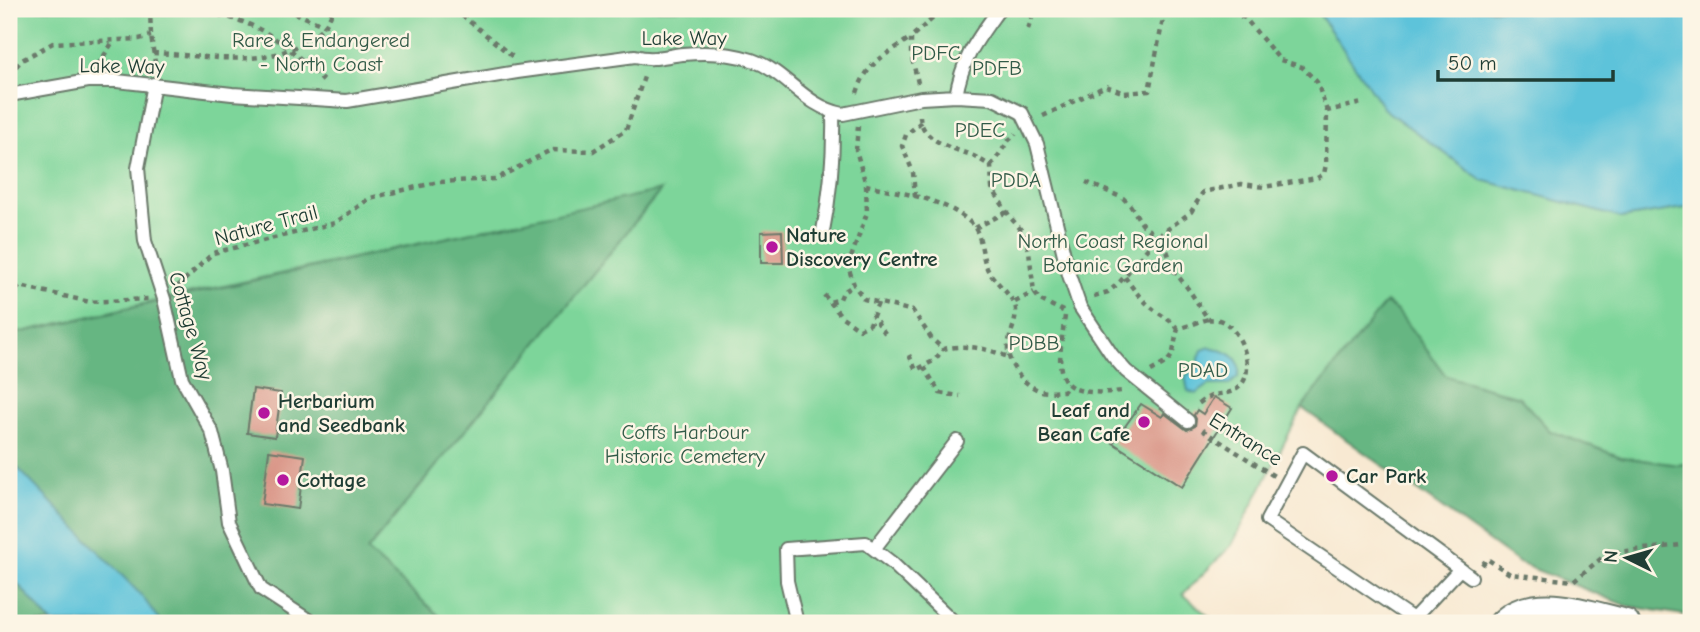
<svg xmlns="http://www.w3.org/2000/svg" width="1700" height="632" font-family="'Comic Neue',sans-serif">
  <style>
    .green { fill: #7dd59a; stroke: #4e8967; stroke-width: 2 }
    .forest { fill: #66b682; stroke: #427a5b; stroke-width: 2 }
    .water { fill: #5dc3da; stroke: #3e8087; stroke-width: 2 }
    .building { fill: #d99486 }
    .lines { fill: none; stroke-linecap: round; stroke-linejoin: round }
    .service-casing { stroke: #6b796b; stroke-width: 16 }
    .minor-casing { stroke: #6b796b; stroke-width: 30 }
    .path { stroke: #6b796b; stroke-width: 4.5; stroke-dasharray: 5 5; stroke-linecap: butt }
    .service { stroke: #fff; stroke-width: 12 }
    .minor { stroke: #fff; stroke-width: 26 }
    .poi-dot { fill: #b5179e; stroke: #fcf5e5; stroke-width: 2.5 }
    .labels { text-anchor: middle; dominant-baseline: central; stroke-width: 5; stroke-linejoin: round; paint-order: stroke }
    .street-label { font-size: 21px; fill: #1f3d34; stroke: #fcf5e5 }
    .park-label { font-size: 21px; fill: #325b48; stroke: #fcf5e5 }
    .poi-label { font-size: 21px; font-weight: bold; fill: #1f3d34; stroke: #fcf5e5; text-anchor: start }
  </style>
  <rect width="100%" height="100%" fill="#fcf5e5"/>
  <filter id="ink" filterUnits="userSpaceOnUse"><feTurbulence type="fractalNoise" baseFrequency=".0143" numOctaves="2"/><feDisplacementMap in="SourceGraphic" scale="14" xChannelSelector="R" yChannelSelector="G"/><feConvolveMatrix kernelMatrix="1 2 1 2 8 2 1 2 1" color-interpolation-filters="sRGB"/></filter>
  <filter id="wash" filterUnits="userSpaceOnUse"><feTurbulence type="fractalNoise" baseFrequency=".00686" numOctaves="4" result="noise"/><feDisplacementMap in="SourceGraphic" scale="28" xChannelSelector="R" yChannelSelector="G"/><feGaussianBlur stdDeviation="1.57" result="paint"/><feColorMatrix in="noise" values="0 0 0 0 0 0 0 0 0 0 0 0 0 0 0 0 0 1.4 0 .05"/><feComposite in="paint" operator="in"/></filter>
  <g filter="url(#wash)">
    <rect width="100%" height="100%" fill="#f8e9d2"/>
    <path class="green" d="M9,9H1316L1329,29L1621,218L1691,207V463L1678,465L1621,457L1550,431L1519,397L1446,376L1399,313L1386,302L1302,408L1232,545L1183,594L1216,623H447L367,551L660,191L164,299L9,335Z"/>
    <path class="forest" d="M661,190L367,551L447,623H161L141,596L14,464L9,462V335Z
      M1385,303L1399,313L1446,376L1519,397L1550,431L1621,457L1678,465L1691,463V616L1627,606L1519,563L1302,408Z
      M9,574L52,623H9Z"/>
    <path class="water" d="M1316,9H1691V207L1621,218L1482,180L1384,109Z
      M1210,347C1227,351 1244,357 1238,377L1229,385H1209L1196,394L1188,391L1185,376L1199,368V358L1202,350Z
      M9,462L14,464L142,596L161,623H52L9,574Z"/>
    <g id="blocks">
      <path class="building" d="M782,231L783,263H761V232Z
        M253,389L281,393L275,437L247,433Z
        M1214,397L1232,408L1182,487L1113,443L1141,404L1162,417L1164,413L1187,430L1195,426L1196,419L1194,415L1197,410L1203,414Z
        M269,451L305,456L298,509L262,504Z"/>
    </g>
  </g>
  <g filter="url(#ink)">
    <use href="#blocks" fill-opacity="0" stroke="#6b796b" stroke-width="2"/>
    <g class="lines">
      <defs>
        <path id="service" d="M154,84L138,168L145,241L164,299L182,379L212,432L222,471L229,522L261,589L313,623
          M9,95L88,81H117L232,94L347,101L517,72L635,56C654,61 664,56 683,54C704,52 731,53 752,60C787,72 803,106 843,114L921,98L956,96L992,98L1022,113L1037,144L1069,275L1080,307L1112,355L1126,371L1188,421
          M956,96C963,56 977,40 999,9
          M823,231C831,191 834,153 833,112
          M874,549L957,441
          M1413,619L1459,570
          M797,623L787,581L786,549L866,543L892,563L955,623
          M1419,623L1267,520L1303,453L1471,577"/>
        <path id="minor" d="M1503,623C1534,593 1590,614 1626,623"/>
      </defs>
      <use href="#service" class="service-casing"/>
      <use href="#minor" class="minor-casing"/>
      <path class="path" d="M150,9C232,10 268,22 325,83
        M150,9L151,36L156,69
        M286,9L325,26
        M454,9L513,57
        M1222,9L1245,18L1280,60L1302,67L1317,82L1327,111
        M1028,29L1032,18
        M153,53C211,55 277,74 323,27C328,23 330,15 334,9
        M98,65L114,40
        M9,74L22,60L53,43L139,39L151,36
        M918,83L911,54V37L932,19L938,9
        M857,93C867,61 886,56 911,37
        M920,116C921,141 952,148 971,155C978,158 984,162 991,166L992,188L1010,217L1024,233L1029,251L1034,292L1040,300L1063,311
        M1043,116L1106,86L1124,93L1149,91L1165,9
        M858,126L856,150L866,185C900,193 944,198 971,223C984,236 980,257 989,272C996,283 1017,300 1016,311C1016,323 1009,335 1008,347C1007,365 1025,387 1042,391C1049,393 1057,391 1064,391L1068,384
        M991,166L1009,140L1016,134
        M1086,182L1123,198L1130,205L1142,224L1165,245L1175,272L1189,290L1208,319C1211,320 1215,319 1219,320C1240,326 1257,370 1240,386C1233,394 1223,393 1214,395C1207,397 1201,402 1195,406
        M866,185L867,213L848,266L854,285L864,299L913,311L932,339L943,349C965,344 987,348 1008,357
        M915,197L913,172L902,146L906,135L921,122
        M975,228L1007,212
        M1125,277C1133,289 1143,302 1156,311C1164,317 1171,320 1178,329
        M177,287L213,253L335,223L370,198L438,182L496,179L551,150L593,151L626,130L645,74
        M824,295L830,302L840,299L843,292L854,285
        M1094,296L1108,292L1119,283L1157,237L1191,212L1203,192L1242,184L1264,187L1317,178L1324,174L1326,164L1327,111L1362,103
        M9,297L20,286L90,302L148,299
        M830,302L842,317L860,329L870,324L873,316
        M1015,302L1034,292
        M878,303L873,316L887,336
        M1065,316C1057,373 1050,399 1122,391
        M909,355L916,370L935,360L943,349
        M924,367L940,393L960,396
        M1151,371C1179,356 1170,357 1178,329L1208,319
        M1202,430L1274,476
        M1482,565L1487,559L1510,574L1573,581L1608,553L1691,544"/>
      <use href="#service" class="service"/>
      <use href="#minor" class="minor"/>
    </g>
  </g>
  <g class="poi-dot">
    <circle cx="772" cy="247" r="7"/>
    <circle cx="264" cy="413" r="7"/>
    <circle cx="1144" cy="422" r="7"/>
    <circle cx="1332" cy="476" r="7"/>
    <circle cx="283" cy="480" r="7"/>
  </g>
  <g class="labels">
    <g class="street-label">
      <text x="684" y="38">Lake Way</text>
      <text transform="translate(122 66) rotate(1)">Lake Way</text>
      <text transform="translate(266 225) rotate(-15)">Nature Trail</text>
      <text transform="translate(191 326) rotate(74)">Cottage Way</text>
      <text transform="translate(1246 439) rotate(32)">Entrance</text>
    </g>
    <g class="park-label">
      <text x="321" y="40">Rare &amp; Endangered<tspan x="321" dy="24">- North Coast</tspan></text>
      <text x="936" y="53">PDFC</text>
      <text x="997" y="68">PDFB</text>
      <text x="980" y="130">PDEC</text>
      <text x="1016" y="180">PDDA</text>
      <text x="1113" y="241">North Coast Regional<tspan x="1113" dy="24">Botanic Garden</tspan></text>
      <text x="1034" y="343">PDBB</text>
      <text x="1203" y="370">PDAD</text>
      <text x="685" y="432">Coffs Harbour<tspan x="685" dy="24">Historic Cemetery</tspan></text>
    </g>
    <g class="poi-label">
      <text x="786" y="235">Nature<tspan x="786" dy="24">Discovery Centre</tspan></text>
      <text x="278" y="401">Herbarium<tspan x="278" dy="24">and Seedbank</tspan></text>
      <text x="1130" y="410" text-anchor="end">Leaf and<tspan x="1130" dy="24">Bean Cafe</tspan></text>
      <text x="1346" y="476">Car Park</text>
      <text x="297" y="480">Cottage</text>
    </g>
  </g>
  <rect width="1700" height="632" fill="none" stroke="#fcf5e5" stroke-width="35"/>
  <g transform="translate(1627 558) rotate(275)" stroke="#fcf5e5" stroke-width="5" paint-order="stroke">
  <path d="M0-5L12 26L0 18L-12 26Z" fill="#1f3d34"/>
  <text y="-10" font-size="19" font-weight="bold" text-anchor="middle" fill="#1f3d34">N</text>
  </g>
  <path d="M1438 70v10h175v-10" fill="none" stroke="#1f3d34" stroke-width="3.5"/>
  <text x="1448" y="70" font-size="21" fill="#1f3d34" stroke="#fcf5e5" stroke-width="5" paint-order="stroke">50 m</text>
</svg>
